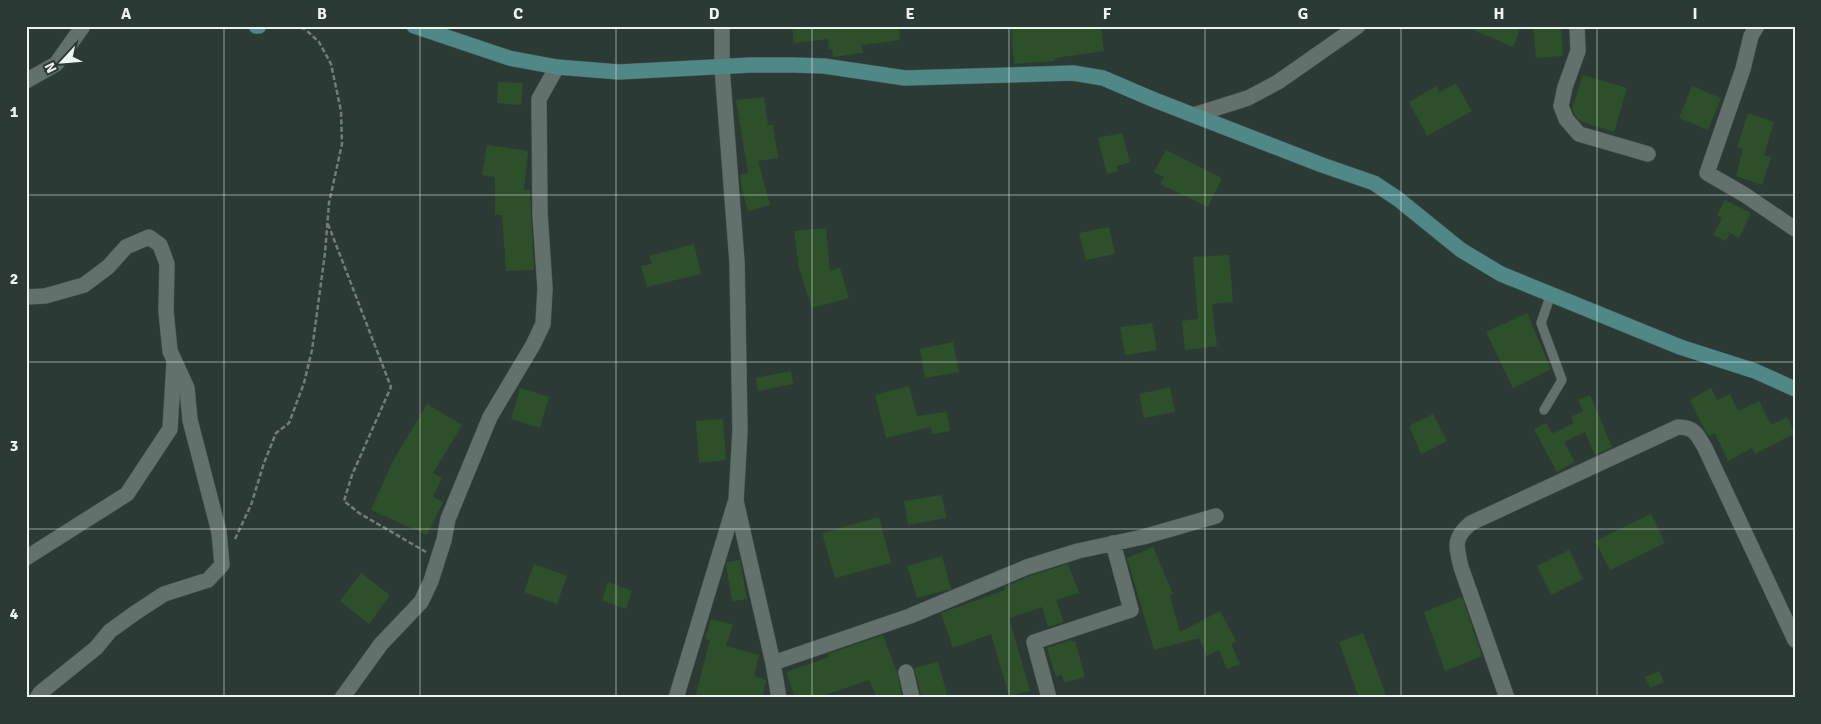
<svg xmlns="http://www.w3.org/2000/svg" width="1821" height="724" font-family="Signika,sans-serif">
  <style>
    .building { fill: #2d502a }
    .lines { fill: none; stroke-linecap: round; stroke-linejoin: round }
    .lane-casing { stroke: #4c5854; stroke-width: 10 }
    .street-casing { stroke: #4c5854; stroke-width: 16 }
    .secondary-casing { stroke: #4c5854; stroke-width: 16 }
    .path { stroke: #727d79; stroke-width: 2.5; stroke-dasharray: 5 2.5; stroke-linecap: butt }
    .lane { stroke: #62716c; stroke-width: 9 }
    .street { stroke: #62716c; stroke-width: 15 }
    .secondary { stroke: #508887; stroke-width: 15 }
    .grid { fill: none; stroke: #edf5f2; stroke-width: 1; stroke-opacity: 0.55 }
    .neatline { fill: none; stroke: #edf5f2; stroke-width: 2 }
    .grid-label { font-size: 16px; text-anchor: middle; font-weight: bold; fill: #edf5f2 }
  </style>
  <rect width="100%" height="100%" fill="#2c3a35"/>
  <path class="building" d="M792,26H899L900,40L862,45L863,53L833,57L832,49H829L828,39L794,43Z
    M1011,26H1101L1104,51L1055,58V61L1014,64Z
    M1465,26H1521L1513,47Z
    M1533,26H1561L1563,56L1536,58Z
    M1583,75L1627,88L1614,132L1580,121L1574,114L1572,109Z
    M498,82L523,83L521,105L497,103Z
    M1456,84L1472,111L1427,136L1409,102L1437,86L1439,92Z
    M1692,86L1721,98L1708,130L1679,118Z
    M764,97L768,125H773L778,158L758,161L770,205L748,211L741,186L740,175L748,173L736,100Z
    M1748,113L1774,122L1764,155L1771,157L1762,185L1736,176L1743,149L1737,147Z
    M1122,133L1130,162L1117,166L1118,171L1107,174L1098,138Z
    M487,145L528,151L524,190H530L534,270L506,271L502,215H495V177L482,175Z
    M1166,150L1222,178L1208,207L1160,184L1164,177L1154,172Z
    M1725,200L1751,213L1739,238L1730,233L1726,241L1713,235L1722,218L1717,215Z
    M1109,227L1115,254L1086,260L1079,233Z
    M826,228L830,271L840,268L849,298L812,308L799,268L794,231Z
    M694,244L701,274L647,287L641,266L652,264L649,256Z
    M1229,255L1233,302L1212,304L1217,346L1185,350L1182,321L1198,319L1193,257Z
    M1527,313L1551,369L1513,388L1486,332Z
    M1152,323L1157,350L1125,355L1120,327Z
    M953,342L959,372L925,378L920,349Z
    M791,371L793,384L758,391L756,378Z
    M909,386L917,416L947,412L950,431L932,434L931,427L886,438L875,395Z
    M1170,387L1175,412L1144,418L1139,394Z
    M520,388L549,397L540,428L511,419Z
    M1711,388L1717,400L1730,394L1738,411L1759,401L1771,425L1787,417L1795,433L1755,454L1752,448L1728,461L1715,433L1709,436L1704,428L1690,400Z
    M1590,395L1612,447L1595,455L1585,432L1564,442L1575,462L1557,472L1534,429L1546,423L1552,434L1574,423L1571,417L1583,411L1578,400Z
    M427,404L462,425L433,473L442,478L433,497L443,502L427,535L371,510L393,461Z
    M1433,414L1447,441L1421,454L1409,426Z
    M723,419L726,460L699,463L696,421Z
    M942,495L946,518L908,525L904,501Z
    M1651,514L1665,543L1610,570L1595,541Z
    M879,517L891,563L835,578L822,533Z
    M1153,547L1173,594L1170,596L1180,632L1220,611L1236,641L1231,644L1240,664L1227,669L1219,650L1207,656L1199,638L1154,650L1127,558Z
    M1569,550L1583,579L1551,595L1537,566Z
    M942,556L951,589L917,598L907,566Z
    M740,560L747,599L732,601L726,564L727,562Z
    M534,564L567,576L557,604L524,592Z
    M1068,564L1079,593L1056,600L1064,622L1048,627L1042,607L1009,618L1030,691L1009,696L991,634L953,648L941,613L1005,590L1004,587L1030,576Z
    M361,573L390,595L369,624L340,601Z
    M608,582L632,591L626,609L602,600Z
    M1462,597L1482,656L1445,671L1424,612Z
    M711,619L733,625L726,646L759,655L754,676L766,680L762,698H695L710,640L705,639Z
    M1363,633L1387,698H1359L1339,642Z
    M883,635L897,672L902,697L877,698L869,680L816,698H795L786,672L829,657L828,654Z
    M1071,640L1072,642L1075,641L1085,677L1064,683L1062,675L1056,677L1047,648Z
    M938,662L948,698H922L914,668Z
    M1659,671L1664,682L1650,688L1645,677Z"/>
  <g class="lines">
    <defs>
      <path id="lane" d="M1544,410L1562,380L1541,323L1551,294"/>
      <path id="street" d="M722,26V67L737,262L740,431L736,501L773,663L779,698
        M1577,26L1578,51L1565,87L1561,106L1566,119L1579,134L1648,154
        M1757,26L1751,36L1743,69L1707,173L1745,195L1795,229
        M26,81L56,64L83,26
        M1194,115L1248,98L1278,82L1358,26
        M26,297L45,296L84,285L108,267L126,247L149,237L160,245L167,264L166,311L170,351L187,388L190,420L219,532L222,565L208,580L164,594L135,613L110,631L96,648L40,693L37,698
        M26,558L127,494L170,429L174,363
        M773,663L910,616L1027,567L1078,551L1143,537L1216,516
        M906,672L912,698
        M342,698L381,644L421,602L431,581L444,540L448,519L490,417L533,345L543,324L545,289L540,213L539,99L557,67
        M676,698L735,503
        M1049,698L1034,642L1131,610L1113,543
        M1507,698L1461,567C1456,545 1453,538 1471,523L1678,427C1694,427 1697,434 1705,448L1795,640"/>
      <path id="secondary" d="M256,26H259
        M414,26L509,58L557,67L619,72L751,65H793L824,66L905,78L1073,73L1103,78L1152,99L1322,165L1374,183L1398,199L1461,250L1501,274L1680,347L1755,371L1795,389"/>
    </defs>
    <use href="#lane" class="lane-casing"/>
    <use href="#street" class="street-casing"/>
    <use href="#secondary" class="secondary-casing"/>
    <path class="path" d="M328,224L391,387L352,475L344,501L359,513L426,552
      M235,539L251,505L264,463L276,433L289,423L304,383L312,350L325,253L329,203L342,144L341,111L331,64L319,42L305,29L295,26"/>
    <use href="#lane" class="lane"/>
    <use href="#street" class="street"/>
    <use href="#secondary" class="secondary"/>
  </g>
  <path class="grid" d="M224,26V698M420,26V698M616,26V698M812,26V698M1009,26V698M1205,26V698M1401,26V698M1597,26V698M26,195H1795M26,362H1795M26,529H1795"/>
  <rect width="1821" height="724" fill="none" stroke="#2c3a35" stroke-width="55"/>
  <g transform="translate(62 62) rotate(244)" stroke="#2c3a35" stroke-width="4" paint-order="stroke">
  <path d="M0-4L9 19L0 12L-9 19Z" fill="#edf5f2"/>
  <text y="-8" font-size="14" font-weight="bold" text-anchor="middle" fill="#edf5f2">N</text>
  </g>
  <rect x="28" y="28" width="1766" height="668" class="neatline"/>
  <g class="grid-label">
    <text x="126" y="19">A</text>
    <text x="322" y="19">B</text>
    <text x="518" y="19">C</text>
    <text x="714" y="19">D</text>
    <text x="910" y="19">E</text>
    <text x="1107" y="19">F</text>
    <text x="1303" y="19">G</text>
    <text x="1499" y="19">H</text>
    <text x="1695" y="19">I</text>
    <text x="14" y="117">1</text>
    <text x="14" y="284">2</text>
    <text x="14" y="451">3</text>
    <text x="14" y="619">4</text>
  </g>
</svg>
